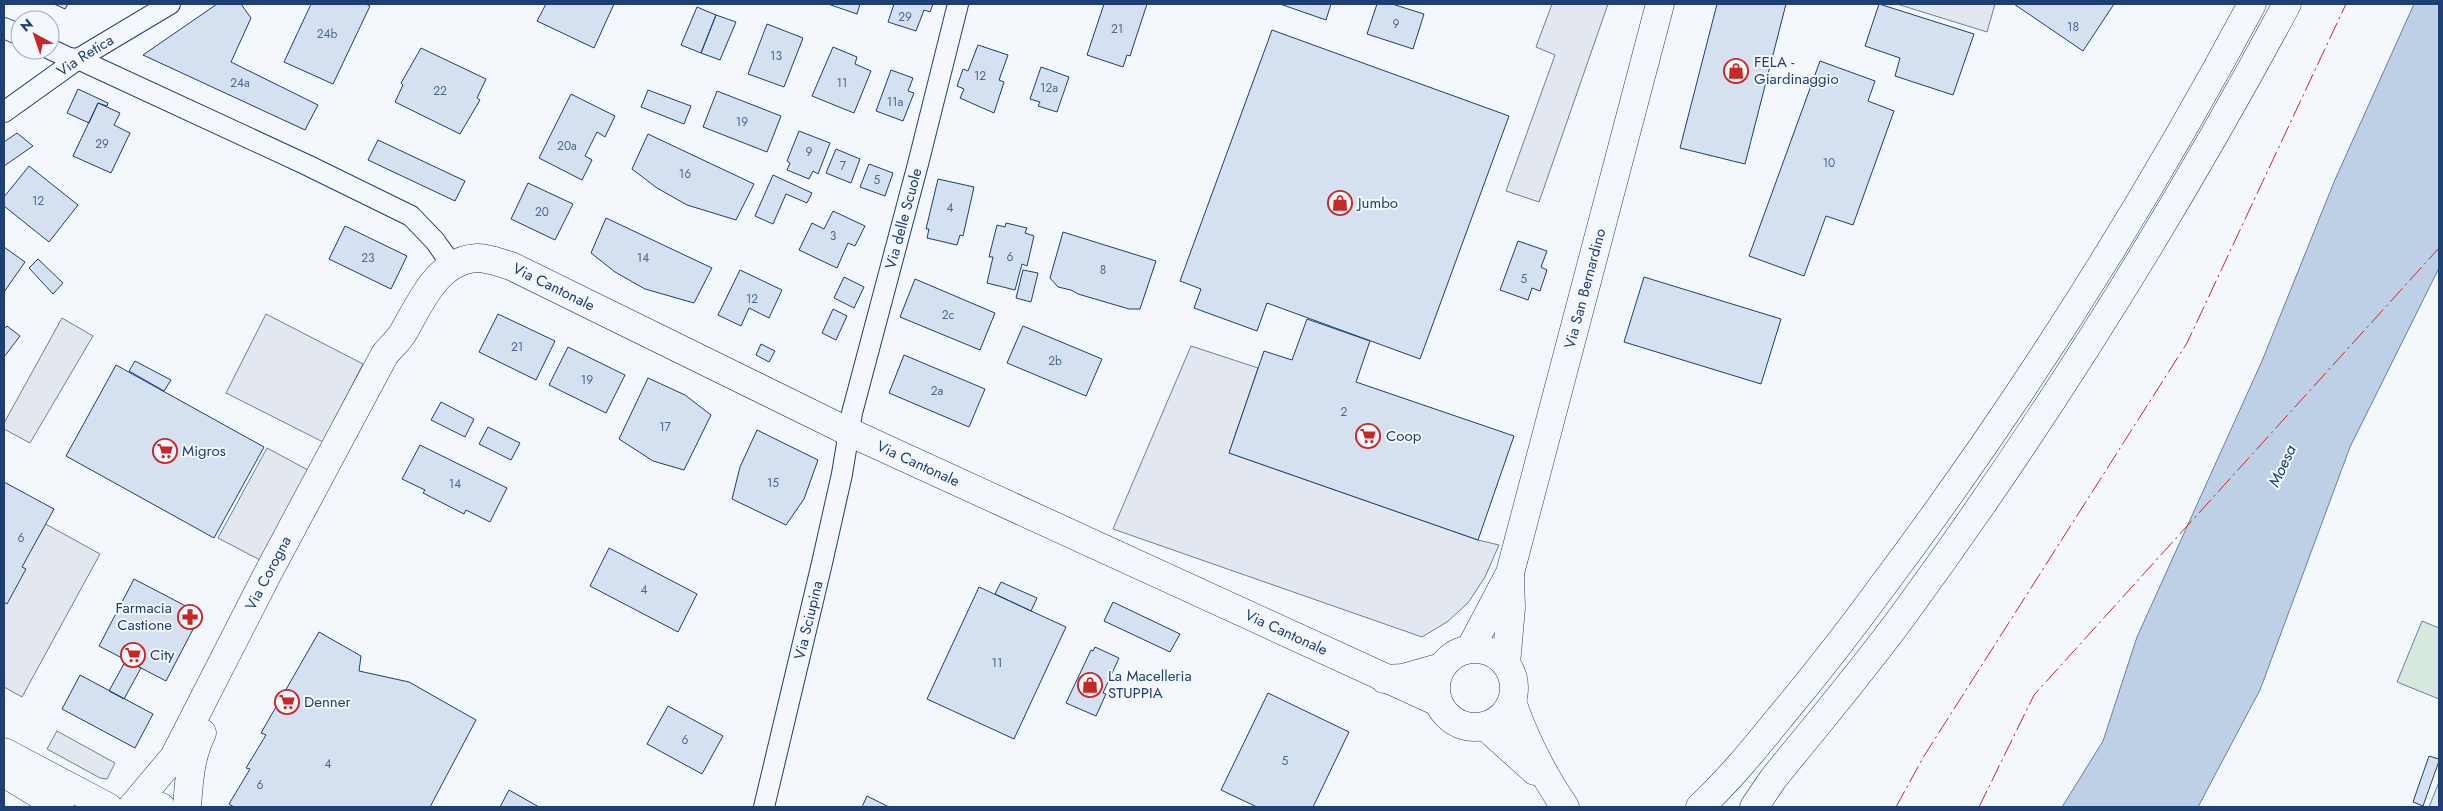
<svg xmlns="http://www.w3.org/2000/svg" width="2443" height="811" font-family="Jost,sans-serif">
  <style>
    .green { fill: #d7e8df; stroke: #687fa3 }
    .parking { fill: #e3e8f0; stroke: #687fa3 }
    .water { fill: #bed0e5; stroke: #687fa3 }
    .building { fill: #d5e0f0; stroke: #1d3f73 }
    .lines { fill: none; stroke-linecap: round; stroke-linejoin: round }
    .street-casing { stroke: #1d3f73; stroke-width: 22 }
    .secondary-casing { stroke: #1d3f73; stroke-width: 29 }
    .primary-casing { stroke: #1d3f73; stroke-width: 29 }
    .highway-casing { stroke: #1d3f73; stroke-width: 29 }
    .street { stroke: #f4f7fb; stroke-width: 20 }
    .secondary { stroke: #f4f7fb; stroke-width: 28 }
    .primary { stroke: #f4f7fb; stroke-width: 28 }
    .highway { stroke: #f4f7fb; stroke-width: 28 }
    .power { stroke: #c62828; stroke-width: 1; stroke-dasharray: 18 4 2.5 4; stroke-linecap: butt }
    .labels { text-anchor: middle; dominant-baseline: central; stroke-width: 4; stroke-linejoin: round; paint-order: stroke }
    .number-label { font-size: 12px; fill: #4b6792 }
    .street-label { font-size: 15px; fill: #1d3f73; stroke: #f4f7fb }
    .poi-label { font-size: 15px; fill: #1d3f73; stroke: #f4f7fb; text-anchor: start }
    .water-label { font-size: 16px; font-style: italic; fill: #1d3f73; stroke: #f4f7fb }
  </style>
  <rect width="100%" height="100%" fill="#f4f7fb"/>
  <path class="green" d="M2422,621L2439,628V699L2397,682Z"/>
  <path class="parking" d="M1552,4H1608L1539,202L1506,191L1555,55L1536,47Z
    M1897,4H1995L1987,32Z
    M266,314L363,364L323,442L226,393Z
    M62,318L93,336L30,443L4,429V423Z
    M1191,346L1258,368L1229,453L1478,540L1499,545L1485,577L1468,603L1447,622L1422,637L1113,529Z
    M267,448L308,470L260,560L218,538Z
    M42,522L100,554L22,697L4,687V592Z
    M57,731L115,763L107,779L100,778L47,749Z
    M2439,782V807H2429Z"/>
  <path class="water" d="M2414,4H2439V268L2350,447L2260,690L2198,807H2062L2103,741L2137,637L2262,361L2334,182Z"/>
  <path class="building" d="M54,4H68L65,9Z
    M217,4H241L251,18L231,62L318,105L305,130L143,55Z
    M311,4H366L370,6L333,84L284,62Z
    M546,4H614L594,48L537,21Z
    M828,4H860L857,14Z
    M894,4H933L930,12L924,10L916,31L888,22Z
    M1104,4H1147L1130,56L1127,55L1123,67L1087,55Z
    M1280,4H1331L1326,20Z
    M1377,4H1392L1424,14L1413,49L1367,34Z
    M1717,4H1786L1745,164L1680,148Z
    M1879,4L1974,34L1953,95L1895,76L1900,58L1865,46Z
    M2014,4H2114L2083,51Z
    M697,7L716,15L701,53L681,45Z
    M716,15L736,22L720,60L701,53Z
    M767,24L803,38L784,87L748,74Z
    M1272,30L1509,116L1420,359L1267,303L1257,331L1194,308L1201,289L1180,281Z
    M978,45L1008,55L999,80L1004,82L994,113L960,98L964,89L957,86L963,69L968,71Z
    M833,47L857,57L855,64L871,71L854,113L812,96Z
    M421,48L486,79L477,98L480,100L460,134L395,102L403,85L401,83Z
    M1820,61L1875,81L1868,101L1894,111L1853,225L1826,216L1804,276L1749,256Z
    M1041,67L1069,77L1057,112L1038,106L1040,102L1030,99Z
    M891,70L913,78L908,91L914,93L903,121L876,111Z
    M78,89L108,103L107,106L98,103L89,123L67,113Z
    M648,90L691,106L684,124L641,107Z
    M717,91L781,116L767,152L703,127Z
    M571,94L615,116L605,137L597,132L585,156L592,160L582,180L539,158Z
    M98,103L120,113L114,125L130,133L111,173L73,156Z
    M799,131L830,143L818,174L813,171L809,179L787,170L790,163L787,161Z
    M17,133L33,146L4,166V142Z
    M648,134L754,184L736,220L687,205L657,188L632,169Z
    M378,140L465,181L455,201L368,160Z
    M836,149L860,159L851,183L826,173Z
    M869,164L893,173L885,196L860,187Z
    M29,166L78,205L49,242L4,206V197Z
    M773,175L812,193L807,203L786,194L773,224L755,216Z
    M938,179L974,187L963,236L960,235L957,245L927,238L929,229H926Z
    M528,183L573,204L555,240L511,219Z
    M833,211L865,226L855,246L848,243L837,268L799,250L812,223L824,229Z
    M606,218L712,268L694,303L645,289L615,272L591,253Z
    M1006,223L1027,228L1025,233L1034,236L1027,266L1022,264L1015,290L987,283L993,257H989L997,225L1005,227Z
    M345,226L407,256L391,289L329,259Z
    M1063,232L1156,261L1140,309H1129L1078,294L1071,290L1058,287L1050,278Z
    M1518,241L1547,251L1541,267L1547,270L1540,291L1532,288L1528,300L1500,290Z
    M4,247L25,262L4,292Z
    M38,259L63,283L53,294L29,268Z
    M740,270L782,290L769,318L749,308L741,326L718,315Z
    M1023,270L1038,273L1031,302L1016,298Z
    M844,277L864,287L854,308L834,298Z
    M1644,277L1781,319L1761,384L1624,342Z
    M915,279L995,313L980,350L900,317Z
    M833,309L847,316L836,340L822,333Z
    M498,314L555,341L536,380L479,352Z
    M1307,319L1370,341L1356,382L1514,436L1478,540L1229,453L1264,351L1292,360Z
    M7,326L20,336L4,357V329Z
    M1023,326L1102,359L1086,396L1007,363Z
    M761,344L775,351L769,362L756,355Z
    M568,347L625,375L606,413L549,385Z
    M904,355L985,389L969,427L889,393Z
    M135,361L171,380L164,391L129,371Z
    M116,365L264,447L214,538L66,456Z
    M648,378L685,395L711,415L684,470L653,461L619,439Z
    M441,402L474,419L465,437L431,420Z
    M488,427L520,443L511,460L479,444Z
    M757,430L818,460L804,499L786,525L732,499L740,467Z
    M420,445L507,488L490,522L466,510L464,514L423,493L425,490L402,479Z
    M4,482L54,509L22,567L26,569L7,604L4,602Z
    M609,548L697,594L678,632L590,586Z
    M134,579L201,614L166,681L99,646Z
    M1001,582L1037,598L1031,611L995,594Z
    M979,587L1066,627L1014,739L927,699Z
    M1113,602L1180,634L1170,652L1104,621Z
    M319,632L361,656L359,671L409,682L476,720L430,807H234L229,804L250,769L246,768L266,735L261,733Z
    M1095,647L1119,658L1103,693L1106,694L1096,716L1066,703L1091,650L1093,651Z
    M126,660L141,668L124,699L109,691Z
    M80,675L153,714L135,748L62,709Z
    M1268,693L1349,732L1313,807H1257L1221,790Z
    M668,706L723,736L702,774L647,744Z
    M2429,756L2439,759V761L2423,806L2413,802Z
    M509,790L539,807H500Z
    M867,796L889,807H862Z"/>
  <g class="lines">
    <defs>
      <g id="street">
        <path d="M4,28L20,35"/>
        <path d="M50,49L69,58L78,59L307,165L411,216L435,241L452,265"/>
        <path id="s1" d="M4,112L78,59L170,4"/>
        <path id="s2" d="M764,807L822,563L842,474L852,413L918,164L958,4"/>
      </g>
      <g id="secondary">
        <path d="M1384,679L1403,678L1442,667"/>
        <path id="s3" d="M132,807L174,757L268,573L385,354C391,347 398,341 403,333C420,304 437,260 477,258C489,258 500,263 511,266L849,432L1438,702"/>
        <path d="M187,807C189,781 190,757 202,733"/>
      </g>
      <g id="primary">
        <circle cx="1475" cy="688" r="39"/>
        <path id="s4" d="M1470,649L1510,573L1660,4"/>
        <path d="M1506,664L1511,608L1510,577"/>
        <path d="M1512,702C1525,739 1543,775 1565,807"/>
        <path d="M1485,726L1535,771"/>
        <path d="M4,752L108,807"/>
        <path d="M4,773L60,807"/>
        <path d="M132,807L152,805L161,807"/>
      </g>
      <path id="highway" d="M1700,807C1730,779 1755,748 1781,716C1816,674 1849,632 1881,588C2020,403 2143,208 2252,4
        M1754,807L1773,779C1818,723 1865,668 1907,610C2048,417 2174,214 2287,4"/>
    </defs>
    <use href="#street" class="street-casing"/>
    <use href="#secondary" class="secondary-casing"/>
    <use href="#primary" class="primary-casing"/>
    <use href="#highway" class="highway-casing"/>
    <use href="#street" class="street"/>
    <use href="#secondary" class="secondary"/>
    <use href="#primary" class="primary"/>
    <use href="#highway" class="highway"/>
    <path class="power" d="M1896,807L1924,756L2187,343L2346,4
      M1979,807L2034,695L2439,248"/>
  </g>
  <defs>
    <symbol id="shop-ring" viewBox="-11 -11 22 22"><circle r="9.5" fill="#f4f7fb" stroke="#c62828" stroke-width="1.5"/><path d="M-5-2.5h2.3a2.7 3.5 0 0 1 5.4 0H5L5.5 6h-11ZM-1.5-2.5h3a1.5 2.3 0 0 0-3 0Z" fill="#c62828"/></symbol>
    <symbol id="supermarket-ring" viewBox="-11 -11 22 22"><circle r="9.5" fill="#f4f7fb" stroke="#c62828" stroke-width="1.5"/><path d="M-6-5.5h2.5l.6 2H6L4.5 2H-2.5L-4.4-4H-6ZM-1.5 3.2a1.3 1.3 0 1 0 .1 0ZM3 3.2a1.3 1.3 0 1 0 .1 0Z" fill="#c62828"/></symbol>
    <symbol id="pharmacy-ring" viewBox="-11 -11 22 22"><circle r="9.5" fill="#f4f7fb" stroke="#c62828" stroke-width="1.5"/><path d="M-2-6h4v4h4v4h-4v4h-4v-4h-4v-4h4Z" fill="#c62828"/></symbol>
  </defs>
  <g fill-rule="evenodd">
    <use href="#shop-ring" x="1722" y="57" width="28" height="28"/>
    <use href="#shop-ring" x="1326" y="189" width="28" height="28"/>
    <use href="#supermarket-ring" x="1354" y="422" width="28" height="28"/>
    <use href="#supermarket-ring" x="151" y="437" width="28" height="28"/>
    <use href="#pharmacy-ring" x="176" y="603" width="28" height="28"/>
    <use href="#supermarket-ring" x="119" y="641" width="28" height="28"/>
    <use href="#shop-ring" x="1076" y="671" width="28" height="28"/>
    <use href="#supermarket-ring" x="273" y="688" width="28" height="28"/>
  </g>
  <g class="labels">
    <g class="number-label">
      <text x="905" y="17">29</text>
      <text x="1396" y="24">9</text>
      <text x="2073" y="27">18</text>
      <text x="1117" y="29">21</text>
      <text x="327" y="34">24b</text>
      <text x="776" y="56">13</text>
      <text x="980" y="76">12</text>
      <text x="240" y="83">24a</text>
      <text x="842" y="83">11</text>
      <text x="1049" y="88">12a</text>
      <text x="440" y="91">22</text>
      <text x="895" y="102">11a</text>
      <text x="742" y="122">19</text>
      <text x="102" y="144">29</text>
      <text x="567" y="146">20a</text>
      <text x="809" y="152">9</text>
      <text x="1829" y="163">10</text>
      <text x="843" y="166">7</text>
      <text x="685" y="174">16</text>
      <text x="877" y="180">5</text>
      <text x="38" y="201">12</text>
      <text x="950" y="208">4</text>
      <text x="542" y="212">20</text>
      <text x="833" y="236">3</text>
      <text x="1010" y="257">6</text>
      <text x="368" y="258">23</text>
      <text x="643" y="258">14</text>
      <text x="1103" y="270">8</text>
      <text x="1524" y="279">5</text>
      <text x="752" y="299">12</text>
      <text x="948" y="315">2c</text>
      <text x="517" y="347">21</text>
      <text x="1055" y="361">2b</text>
      <text x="587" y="380">19</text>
      <text x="937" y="391">2a</text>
      <text x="1344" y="412">2</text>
      <text x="665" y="427">17</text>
      <text x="773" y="483">15</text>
      <text x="455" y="484">14</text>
      <text x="21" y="538">6</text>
      <text x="644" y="590">4</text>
      <text x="997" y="663">11</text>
      <text x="685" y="740">6</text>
      <text x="1285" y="761">5</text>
      <text x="328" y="764">4</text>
      <text x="260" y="785">6</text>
    </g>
    <g class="street-label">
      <text stroke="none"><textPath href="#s1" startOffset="99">Via Retica</textPath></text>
      <text stroke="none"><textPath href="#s2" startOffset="605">Via delle Scuole</textPath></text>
      <text stroke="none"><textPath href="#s3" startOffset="741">Via Cantonale</textPath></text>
      <text stroke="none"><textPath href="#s4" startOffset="380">Via San Bernardino</textPath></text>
      <text stroke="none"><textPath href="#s3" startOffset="1146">Via Cantonale</textPath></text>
      <text stroke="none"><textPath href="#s3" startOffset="272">Via Corogna</textPath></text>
      <text stroke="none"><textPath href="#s2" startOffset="192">Via Sciupina</textPath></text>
      <text stroke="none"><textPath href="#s3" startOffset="1551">Via Cantonale</textPath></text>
    </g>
    <g class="poi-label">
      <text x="1754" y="62">FELA -<tspan x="1754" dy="17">Giardinaggio</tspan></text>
      <text x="1358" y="203">Jumbo</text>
      <text x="1386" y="436">Coop</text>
      <text x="182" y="451">Migros</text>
      <text x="172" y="608" text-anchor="end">Farmacia<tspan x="172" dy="17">Castione</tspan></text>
      <text x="150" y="655">City</text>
      <text x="1108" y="676">La Macelleria<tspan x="1108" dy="17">STUPPIA</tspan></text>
      <text x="304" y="702">Denner</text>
    </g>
    <g class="water-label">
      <text transform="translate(2282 466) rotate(-65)">Moesa</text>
    </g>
  </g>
  <rect width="2443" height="811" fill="none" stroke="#1d3f73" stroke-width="10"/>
  <g transform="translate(35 35) rotate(320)"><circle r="24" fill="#f4f7fb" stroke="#9eadc5"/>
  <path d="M0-4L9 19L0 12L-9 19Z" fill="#c62828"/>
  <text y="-8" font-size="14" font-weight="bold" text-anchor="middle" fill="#1d3f73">N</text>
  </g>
</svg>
